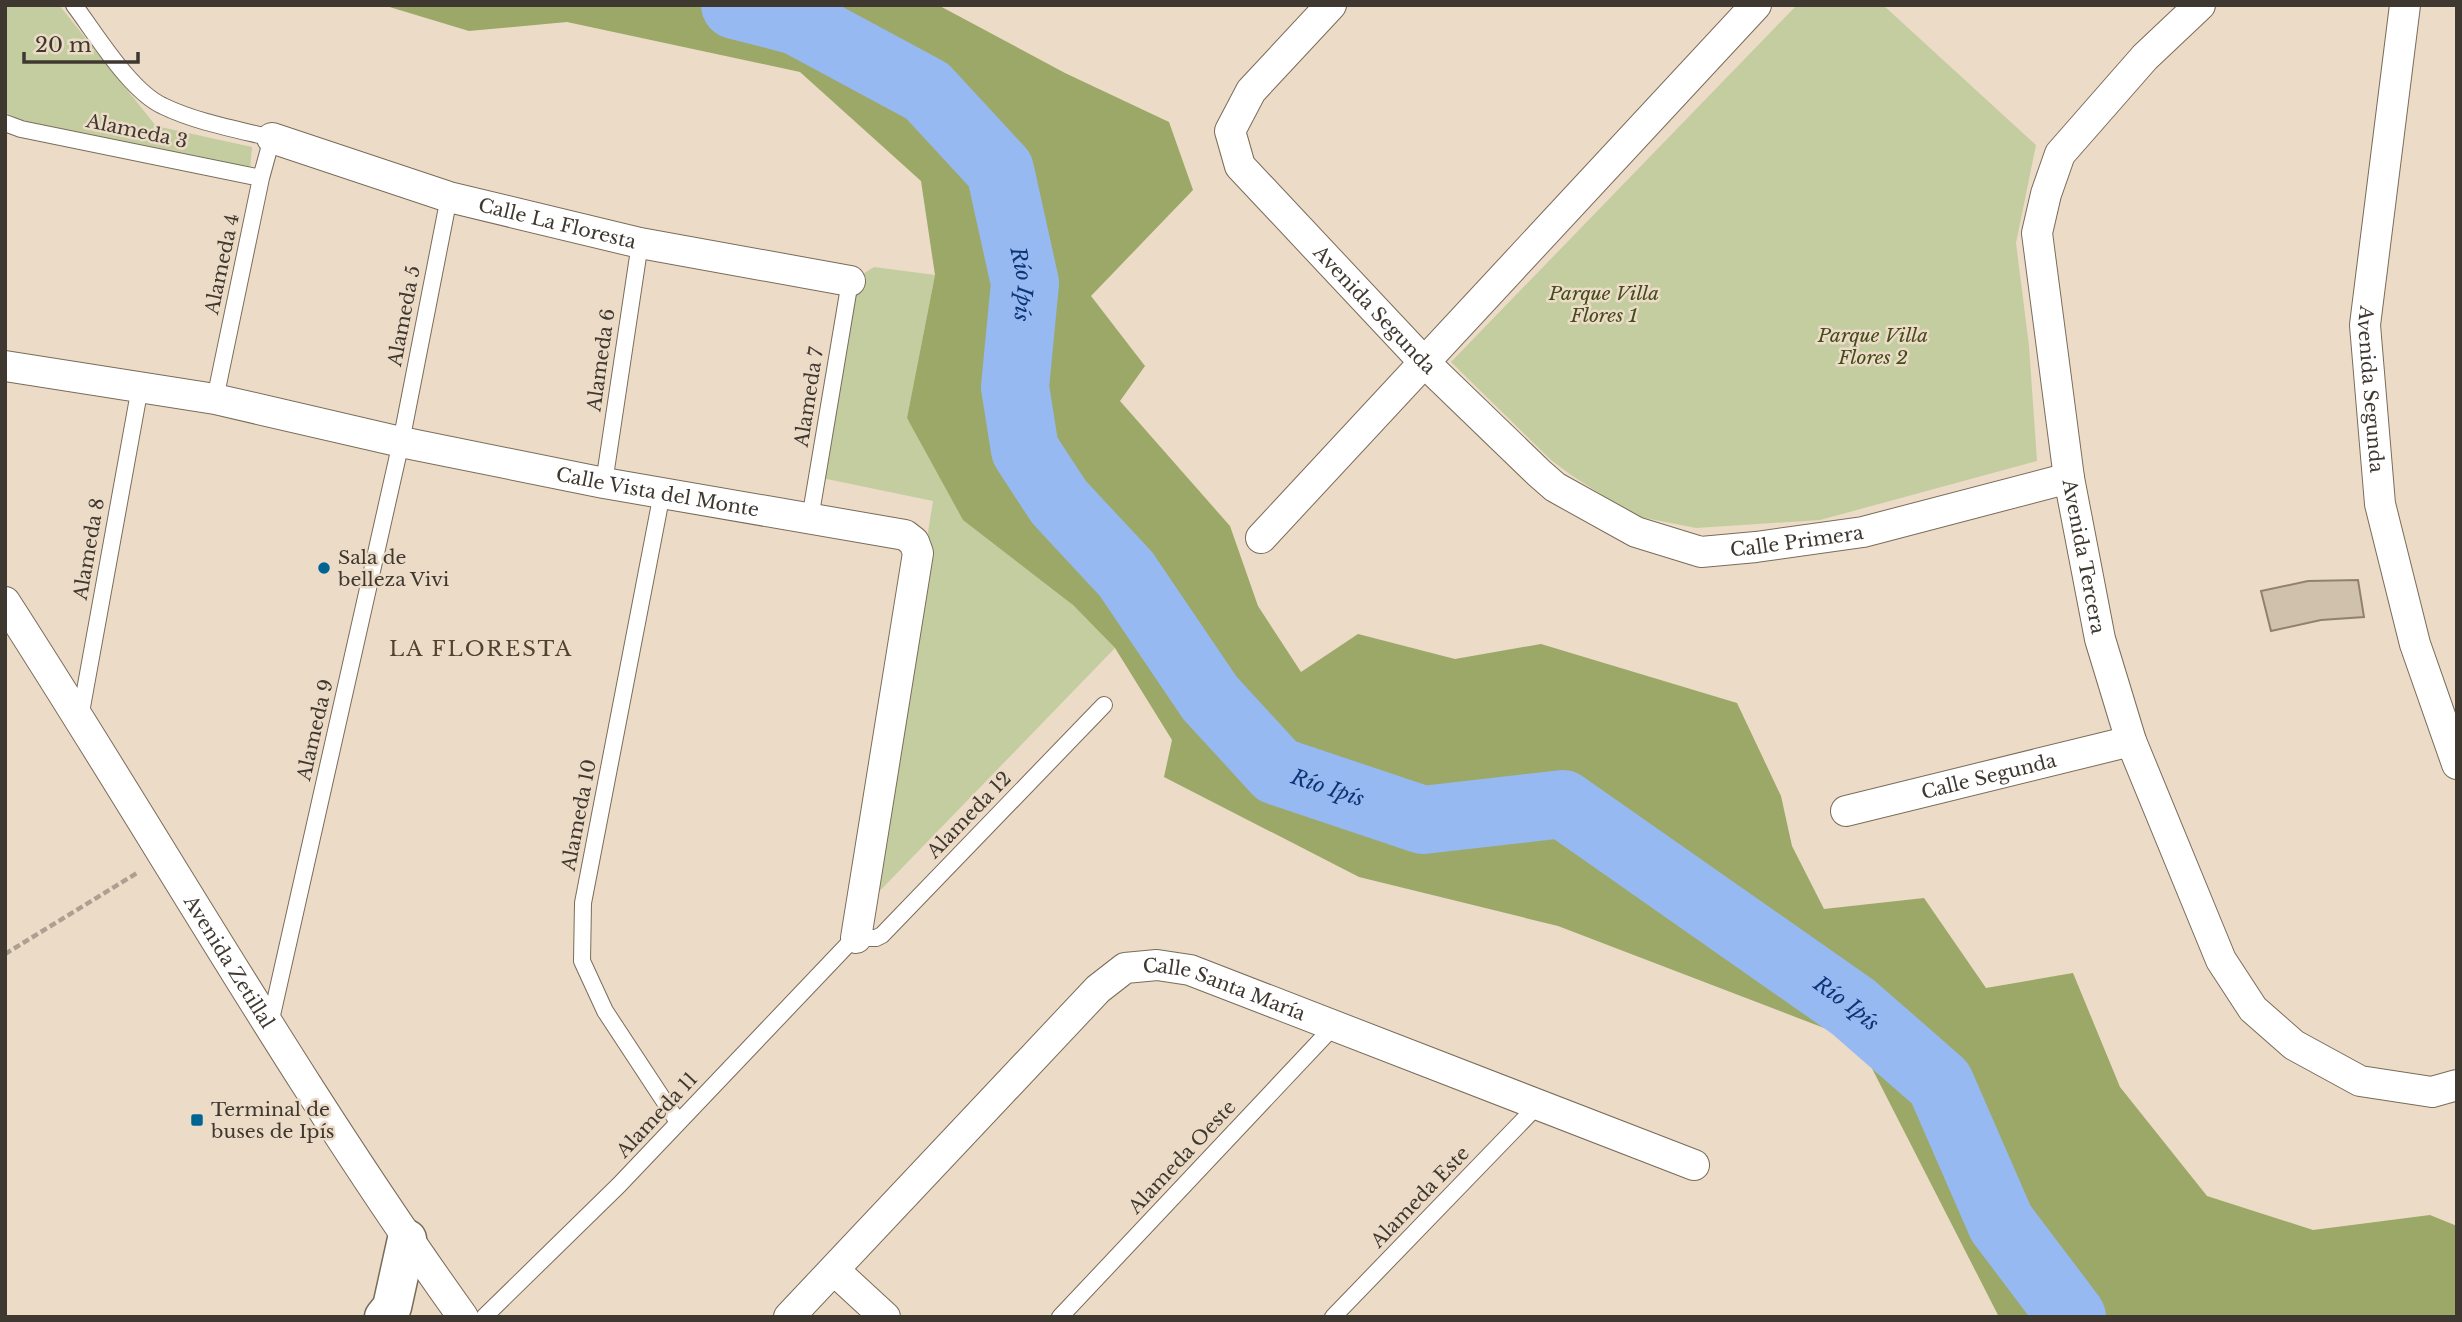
<svg xmlns="http://www.w3.org/2000/svg" width="2462" height="1322" font-family="'Libre Baskerville',serif">
  <style>
    .green { fill: #c4cd9f }
    .forest { fill: #9ca867 }
    .lines { fill: none; stroke-linecap: round; stroke-linejoin: round }
    .river { stroke: #97b9f1; stroke-width: 68 }
    .building { fill: #d0c1ac; stroke: #91826f; stroke-width: 2 }
    .lane-casing { stroke: #7a6c5a; stroke-width: 18 }
    .street-casing { stroke: #7a6c5a; stroke-width: 32 }
    .secondary-casing { stroke: #7a6c5a; stroke-width: 41 }
    .path { stroke: #ada091; stroke-width: 4.5; stroke-dasharray: 7 3.5; stroke-linecap: butt }
    .lane { stroke: #fff; stroke-width: 16 }
    .street { stroke: #fff; stroke-width: 30 }
    .secondary { stroke: #fff; stroke-width: 38 }
    .poi-dot { fill: #006493; stroke: #ebdbc7; stroke-width: 2.5 }
    .labels { text-anchor: middle; dominant-baseline: central; stroke-width: 5; stroke-linejoin: round; paint-order: stroke }
    .street-label { font-size: 19px; fill: #3f3830; stroke: #ebdbc7 }
    .park-label { font-size: 19px; font-style: italic; fill: #434b1a; stroke: #ebdbc7 }
    .poi-label { font-size: 19px; fill: #3f3830; stroke: #ebdbc7; text-anchor: start }
    .water-label { font-size: 21px; font-style: italic; fill: #0d3575; stroke: #ebdbc7 }
    .neighbourhood-label { font-size: 21px; letter-spacing: 2px; fill: #504332; stroke: #ebdbc7 }
  </style>
  <rect width="100%" height="100%" fill="#ebdbc7"/>
  <path class="green" d="M5,5H59L156,126L252,147L250,169L22,121L5,112Z
    M1797,5H1883L2036,145L2016,243L2029,346L2037,461L1820,520L1696,528L1635,516L1571,475L1551,460L1451,362Z
    M874,267L935,275L907,419L1073,605L1115,648L869,902L933,501L822,478L858,277Z"/>
  <path class="forest" d="M383,5H938L1065,73L1169,122L1193,190L1091,296L1145,366L1120,401L1230,526L1258,606L1301,672L1358,634L1455,659L1541,644L1737,703L1781,796L1792,846L1824,909L1924,898L1986,988L2073,973L2120,1087L2207,1196L2313,1230L2430,1215L2457,1226V1317H1999L1858,1041L1558,926L1359,877L1164,777L1172,740L1115,648L1073,605L963,520L907,418L935,275L921,181L800,72L567,22L469,31Z"/>
  <g class="lines">
    <path class="river" id="s1" d="M735,5L797,21L927,91L1000,170L1025,283L1015,387L1025,450L1059,502L1126,574L1210,698L1277,771L1423,820L1563,804L1853,1007L1940,1083L2001,1223L2072,1317"/>
  </g>
  <path class="building" d="M2358,580L2364,617L2321,620L2271,631L2261,591L2308,581Z"/>
  <g class="lines">
    <defs>
      <path id="lane" d="M74,5C96,34 130,91 163,106C196,122 235,129 272,138L261,178L215,399
        M5,123L21,129L261,178
        M604,483L640,243
        M662,493L583,903L582,961L605,1011L678,1122
        M810,519L850,281
        M80,718L140,387
        M270,1024L401,442L449,197
        M484,1317L619,1185L854,938H876L882,935L1104,705
        M1060,1317L1334,1026
        M1333,1317L1537,1106"/>
      <g id="street">
        <path id="s2" d="M1331,5L1251,91L1230,131L1240,166L1424,362L1539,473L1555,487L1636,532L1701,552L1756,547L1863,532L2069,478"/>
        <path id="s3" d="M2200,5L2145,57L2060,154L2046,194L2037,233L2069,478L2100,639L2131,741L2221,960L2253,1009L2294,1045L2360,1081L2432,1092L2457,1085"/>
        <path id="s4" d="M2405,5L2365,325L2380,504L2415,644L2457,764"/>
        <path id="s5" d="M272,138L449,197L640,243L850,281"/>
        <path id="s6" d="M5,366L215,399L401,442L604,483L905,535L914,542L918,553L856,938"/>
        <path d="M1261,538L1756,5"/>
        <path id="s7" d="M5,602C158,839 298,1087 463,1317"/>
        <path id="s8" d="M1846,811L2131,741"/>
        <path d="M835,1271L885,1317"/>
        <path id="s9" d="M789,1317L1098,989L1125,968L1157,965L1190,970L1694,1165"/>
      </g>
      <path id="secondary" d="M384,1317L392,1307L407,1239"/>
    </defs>
    <use href="#lane" class="lane-casing"/>
    <use href="#street" class="street-casing"/>
    <use href="#secondary" class="secondary-casing"/>
    <path class="path" d="M5,954L137,873"/>
    <use href="#lane" class="lane"/>
    <use href="#street" class="street"/>
    <use href="#secondary" class="secondary"/>
  </g>
  <g class="poi-dot">
    <circle cx="324" cy="568" r="7"/>
    <rect x="190" y="1113" width="14" height="14" rx="3.5"/>
  </g>
  <g class="labels">
    <g class="street-label">
      <text transform="translate(137 131) rotate(12)">Alameda 3</text>
      <text stroke="none"><textPath href="#s5" startOffset="298">Calle La Floresta</textPath></text>
      <text transform="translate(222 264) rotate(-78)">Alameda 4</text>
      <text stroke="none"><textPath href="#s2" startOffset="396">Avenida Segunda</textPath></text>
      <text transform="translate(404 316) rotate(-79)">Alameda 5</text>
      <text transform="translate(601 360) rotate(-82)">Alameda 6</text>
      <text stroke="none"><textPath href="#s4" startOffset="387">Avenida Segunda</textPath></text>
      <text transform="translate(809 397) rotate(-81)">Alameda 7</text>
      <text stroke="none"><textPath href="#s6" startOffset="665">Calle Vista del Monte</textPath></text>
      <text stroke="none"><textPath href="#s2" startOffset="906">Calle Primera</textPath></text>
      <text transform="translate(89 549) rotate(-80)">Alameda 8</text>
      <text stroke="none"><textPath href="#s3" startOffset="614">Avenida Tercera</textPath></text>
      <text transform="translate(315 730) rotate(-77)">Alameda 9</text>
      <text stroke="none"><textPath href="#s8" startOffset="147">Calle Segunda</textPath></text>
      <text transform="translate(579 815) rotate(-79)">Alameda 10</text>
      <text transform="translate(969 815) rotate(-46)">Alameda 12</text>
      <text stroke="none"><textPath href="#s7" startOffset="424">Avenida Zetillal</textPath></text>
      <text stroke="none"><textPath href="#s9" startOffset="588">Calle Santa María</textPath></text>
      <text transform="translate(657 1115) rotate(-47)">Alameda 11</text>
      <text transform="translate(1182 1157) rotate(-47)">Alameda Oeste</text>
      <text transform="translate(1420 1197) rotate(-46)">Alameda Este</text>
    </g>
    <g class="park-label">
      <text x="1604" y="293">Parque Villa<tspan x="1604" dy="22">Flores 1</tspan></text>
      <text x="1873" y="335">Parque Villa<tspan x="1873" dy="22">Flores 2</tspan></text>
    </g>
    <g class="poi-label">
      <text x="338" y="557">Sala de<tspan x="338" dy="22">belleza Vivi</tspan></text>
      <text x="211" y="1109">Terminal de<tspan x="211" dy="22">buses de Ipís</tspan></text>
    </g>
    <g class="water-label">
      <text stroke="none"><textPath href="#s1" startOffset="436">Río Ipís</textPath></text>
      <text stroke="none"><textPath href="#s1" startOffset="1066">Río Ipís</textPath></text>
      <text stroke="none"><textPath href="#s1" startOffset="1654">Río Ipís</textPath></text>
    </g>
    <g class="neighbourhood-label">
      <text x="481" y="649">LA FLORESTA</text>
    </g>
  </g>
  <rect width="2462" height="1322" fill="none" stroke="#3f3830" stroke-width="14"/>
  <path d="M24 52v10h114v-10" fill="none" stroke="#3f3830" stroke-width="3.5"/>
  <text x="35" y="52" font-size="21" fill="#3f3830" stroke="#ebdbc7" stroke-width="5" paint-order="stroke">20 m</text>
</svg>
